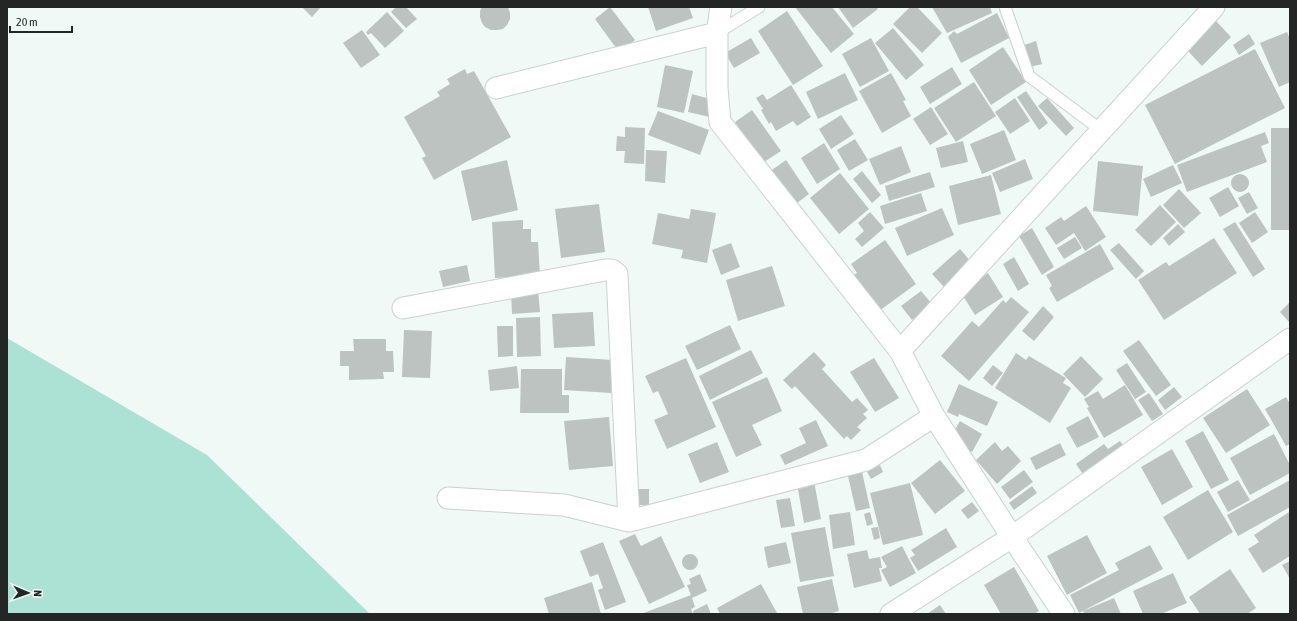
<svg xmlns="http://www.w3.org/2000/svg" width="1297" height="621" font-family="'Asap Condensed',sans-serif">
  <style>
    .green { fill: #ace2d4 }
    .building { fill: #bcc3c1 }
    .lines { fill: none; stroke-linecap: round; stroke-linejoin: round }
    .service-casing { stroke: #cad1cf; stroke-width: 13 }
    .minor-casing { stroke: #cad1cf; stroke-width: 23 }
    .service { stroke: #fff; stroke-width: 11 }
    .minor { stroke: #fff; stroke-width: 21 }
  </style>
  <rect width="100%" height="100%" fill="#f1f9f7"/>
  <path class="green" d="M7,338L207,455L370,614H7Z"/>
  <path class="building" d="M302,7H321L312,17Z
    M396,7H406L417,19L406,28L391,12Z
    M482,7H508L510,13V19L507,25L503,29L497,30H491L485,27L482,23L480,17V11Z
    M610,7L635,40L619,52L595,19Z
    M648,7H689L693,18L656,31Z
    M795,7H832L854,34L831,53Z
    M838,7H876L878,9L853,28Z
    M910,7H917L942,33L922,53L893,24Z
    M932,7H990L992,13L947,33Z
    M787,11L823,66L793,85L758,31Z
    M387,12L404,31L385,48L371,33L368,35L366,32Z
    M997,13L1009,38L961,63L948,37L954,31L957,34Z
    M1216,21L1231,37L1202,66L1187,50Z
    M893,28L924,65L906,80L875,43Z
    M362,30L380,55L361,68L343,43Z
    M1287,32L1290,39V82L1279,87L1260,43Z
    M1249,34L1255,44L1239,55L1233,45Z
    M751,38L760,53L734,68L725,53Z
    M871,38L889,71L860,87L842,54Z
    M1036,41L1042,64L1030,67L1024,45Z
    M1003,47L1026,82L991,105L969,70Z
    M1255,49L1285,108L1175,164L1145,105Z
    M665,65L693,71L684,113L657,107Z
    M952,67L962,84L930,104L920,87Z
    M465,69L467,74L474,71L511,137L434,180L422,158L426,156L404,117L440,96L437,92L450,84L447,79Z
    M845,73L858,100L818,119L806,92Z
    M891,73L906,100L903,101L911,116L882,133L859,91Z
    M974,82L996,116L956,142L934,108Z
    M791,85L811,117L797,126L793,121L776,131L771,122L769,124L761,110L763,109L756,98L763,94L767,100Z
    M1026,91L1048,123L1039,130L1017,97Z
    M692,94L714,100L710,117L688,112Z
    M1015,98L1030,121L1010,134L995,112Z
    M1047,98L1074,128L1066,136L1038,106Z
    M931,107L948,134L930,145L913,119Z
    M752,110L781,151L764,162L735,122Z
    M658,111L709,130L700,155L648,135Z
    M841,115L854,134L831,149L819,129Z
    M625,127L645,128L644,164L624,163L625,151H616L617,136L625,137Z
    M1271,128H1290V230H1271Z
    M1004,130L1016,160L982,174L970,144Z
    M1265,132L1269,143L1261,146L1267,162L1187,192L1177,165Z
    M855,139L868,160L849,171L837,150Z
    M963,141L968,162L941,168L936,148Z
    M824,143L840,169L817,184L801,158Z
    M901,146L911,172L880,185L869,159Z
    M646,150L667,151L665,183L645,181Z
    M1025,159L1033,179L1000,192L992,173Z
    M507,160L518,210L472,221L461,171Z
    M786,160L809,194L793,206L769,172Z
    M1098,161L1143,166L1138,216L1093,211Z
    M1173,165L1182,183L1151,197L1143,179Z
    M862,171L881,195L872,203L853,179Z
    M930,172L935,187L889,201L885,186Z
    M840,173L869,209L839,234L810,198Z
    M1231 183a9 9 0 1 1 18 0a9 9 0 1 1-18 0Z
    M991,175L1001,214L958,225L949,186Z
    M1228,187L1239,206L1220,217L1209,198Z
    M1179,189L1201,213L1184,228L1163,205Z
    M1249,192L1258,208L1247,214L1238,198Z
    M921,193L927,211L885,224L880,206Z
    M599,204L605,252L561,258L555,209Z
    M1160,205L1176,222L1151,246L1135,230Z
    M1086,206L1106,237L1085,251L1074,233L1056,245L1045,228L1061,217L1064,221Z
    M942,208L954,235L907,256L895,228Z
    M691,209L716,213L707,263L681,258L683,250L652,244L658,213L689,219Z
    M870,212L884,228L862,247L855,239L864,231L858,223Z
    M1255,212L1268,232L1252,243L1239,223Z
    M523,220V229H531V242H538L540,275L495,278L492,222Z
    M1235,222L1265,269L1253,277L1223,229Z
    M1178,224L1185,232L1169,246L1163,238Z
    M1032,228L1054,267L1042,275L1019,236Z
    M1075,237L1082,248L1064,259L1057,248Z
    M1214,238L1237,273L1164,320L1138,280L1166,262L1169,266Z
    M885,240L916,284L879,311L854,275L857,273L851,264Z
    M731,243L740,267L721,275L712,250Z
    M1119,243L1144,271L1136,279L1110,250Z
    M1100,244L1114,269L1057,302L1049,288L1052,286L1046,275Z
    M960,249L971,262L944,287L932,274Z
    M1014,257L1029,284L1018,291L1003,264Z
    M467,265L470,281L443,287L439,271Z
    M772,266L785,306L738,321L726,280Z
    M988,273L1003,297L975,315L960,291Z
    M538,290L540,312L512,314L511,291Z
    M921,291L932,304L912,320L901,306Z
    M1011,297L1029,312L969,381L941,356L972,321L979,327L1003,300L1006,303Z
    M1289,303L1290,305V323L1280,312Z
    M1043,306L1054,317L1034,341L1022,331Z
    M593,312L595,346L554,348L552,314Z
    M540,317L541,356L517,357L516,318Z
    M730,325L741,349L697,370L685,346Z
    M497,326H513V356L498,357Z
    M404,330L432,331L430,378L402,377Z
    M353,339H386V351H393L394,372H383L384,379L349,380V366H340V351H354Z
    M1139,340L1171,385L1156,396L1123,351Z
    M751,350L763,373L710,400L699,376Z
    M814,352L826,365L822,369L852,402L857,398L868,410L863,414L867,418L857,427L861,430L851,440L847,436L844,439L795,386L792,389L783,380Z
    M1016,353L1026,360L1029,356L1066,378L1063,383L1071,388L1050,423L995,388Z
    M1081,356L1103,379L1085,397L1063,374Z
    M566,357L613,360L611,393L564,390Z
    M686,358L716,427L667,449L654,420L668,414L658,391L653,393L645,376Z
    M874,358L899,398L875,412L850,372Z
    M1127,363L1146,392L1135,399L1116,370Z
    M993,365L1003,373L992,386L983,378Z
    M517,366L519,388L490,391L488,370Z
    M521,369H562V395H569V413H520Z
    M767,377L782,411L752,425L762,445L736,457L712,402Z
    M959,384L998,402L987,426L959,414L958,417L947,412Z
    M1125,385L1143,415L1104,438L1087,408L1089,407L1084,399L1098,391L1103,399Z
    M1174,387L1182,397L1165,410L1158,400Z
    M1247,389L1270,425L1226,453L1203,418Z
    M1149,393L1163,414L1152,421L1138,400Z
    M1286,397L1290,404V444L1286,446L1265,409Z
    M1088,416L1099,437L1077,448L1066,428Z
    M609,417L613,466L569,470L564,421Z
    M816,420L828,446L785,465L780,455L806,443L799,428Z
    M960,421L982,434L972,452L949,440Z
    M1203,431L1229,480L1211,489L1185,441Z
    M1274,434L1290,465V473L1250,495L1230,458Z
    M1120,441L1127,451L1087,480L1076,464L1104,444L1108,449Z
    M717,442L729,472L700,483L688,454Z
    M995,442L1002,451L1008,446L1021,461L997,484L976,460Z
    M1060,443L1066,455L1036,470L1030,458Z
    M1172,449L1193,487L1162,505L1141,467Z
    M940,460L965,491L935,514L911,483Z
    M880,465L883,472L871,479L867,472Z
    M1024,470L1033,482L1010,499L1001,487Z
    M862,472L870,508L856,511L848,476Z
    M1238,480L1250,500L1228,512L1217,492Z
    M1290,480V507L1238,536L1227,515Z
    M814,481L821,519L804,523L797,484Z
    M910,483L923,535L883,545L870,493Z
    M1032,486L1037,493L1014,510L1009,503Z
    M630,489H649V505H630Z
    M1208,490L1233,532L1188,560L1163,517Z
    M790,498L795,526L781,528L776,500Z
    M972,502L979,511L968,519L961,510Z
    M850,512L855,545L833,549L829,515Z
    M870,512L873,524L867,526L864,514Z
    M1289,512L1290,556L1263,573L1248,549L1259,542L1254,535Z
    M825,527L834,576L800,582L791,533Z
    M878,527L880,538L874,540L871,528Z
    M946,528L957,547L918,571L910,558L915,555L911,550Z
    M635,534L641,546L661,536L685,587L649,604L619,541Z
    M1087,535L1107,573L1067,595L1047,556Z
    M603,542L626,602L605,610L598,590L603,588L598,574L590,577L580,551Z
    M786,542L791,563L768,568L764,547Z
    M1150,545L1163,569L1079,613L1070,595L1119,570L1115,563Z
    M902,546L916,573L890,587L881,570L887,567L881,557Z
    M867,550L869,559L880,557L882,568H879L882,581L854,588L847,554Z
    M682 562a8 8 0 1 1 16 0a8 8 0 1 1-16 0Z
    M1290,561V579L1282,565Z
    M1014,567L1039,611L1034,614H1001L984,585Z
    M1230,569L1256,608L1247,614H1200L1189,597Z
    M1173,573L1187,603L1161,614H1143L1133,591Z
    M700,574L707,591L692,598L687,585L691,584L689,579Z
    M832,579L839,611L828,614H803L797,587Z
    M592,582L601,614H549L544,598Z
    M761,584L777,613L774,614H720L717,608Z
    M691,595L695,607L691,609L693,614H641Z
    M1114,598L1121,614H1085L1083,611Z
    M707,604L711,614H694L693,611Z
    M940,605L946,614H927Z"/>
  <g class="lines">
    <defs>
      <path id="service" d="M1005,7L1029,76L1101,130
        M717,33L759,7"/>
      <path id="minor" d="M721,7L717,33V88L720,122L900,351L934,416L1012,537L1064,614
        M496,88L717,33
        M403,308L605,270H612L617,274L629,521
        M900,351L1214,7
        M448,498L564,505L629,521L866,460L934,416
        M891,614L1012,537L1290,339"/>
    </defs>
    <use href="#service" class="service-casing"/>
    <use href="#minor" class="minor-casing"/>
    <use href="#service" class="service"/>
    <use href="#minor" class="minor"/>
  </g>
  <rect width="1297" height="621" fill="none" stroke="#232625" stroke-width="16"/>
  <g transform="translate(28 593) rotate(92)" stroke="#f1f9f7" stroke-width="3" paint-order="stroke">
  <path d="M0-3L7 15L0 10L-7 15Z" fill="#232625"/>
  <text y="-6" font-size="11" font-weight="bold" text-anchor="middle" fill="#232625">N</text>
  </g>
  <path d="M10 26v6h62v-6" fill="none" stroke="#232625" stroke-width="2"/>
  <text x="16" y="26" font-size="12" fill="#232625" stroke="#f1f9f7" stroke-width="3" paint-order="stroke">20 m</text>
</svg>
